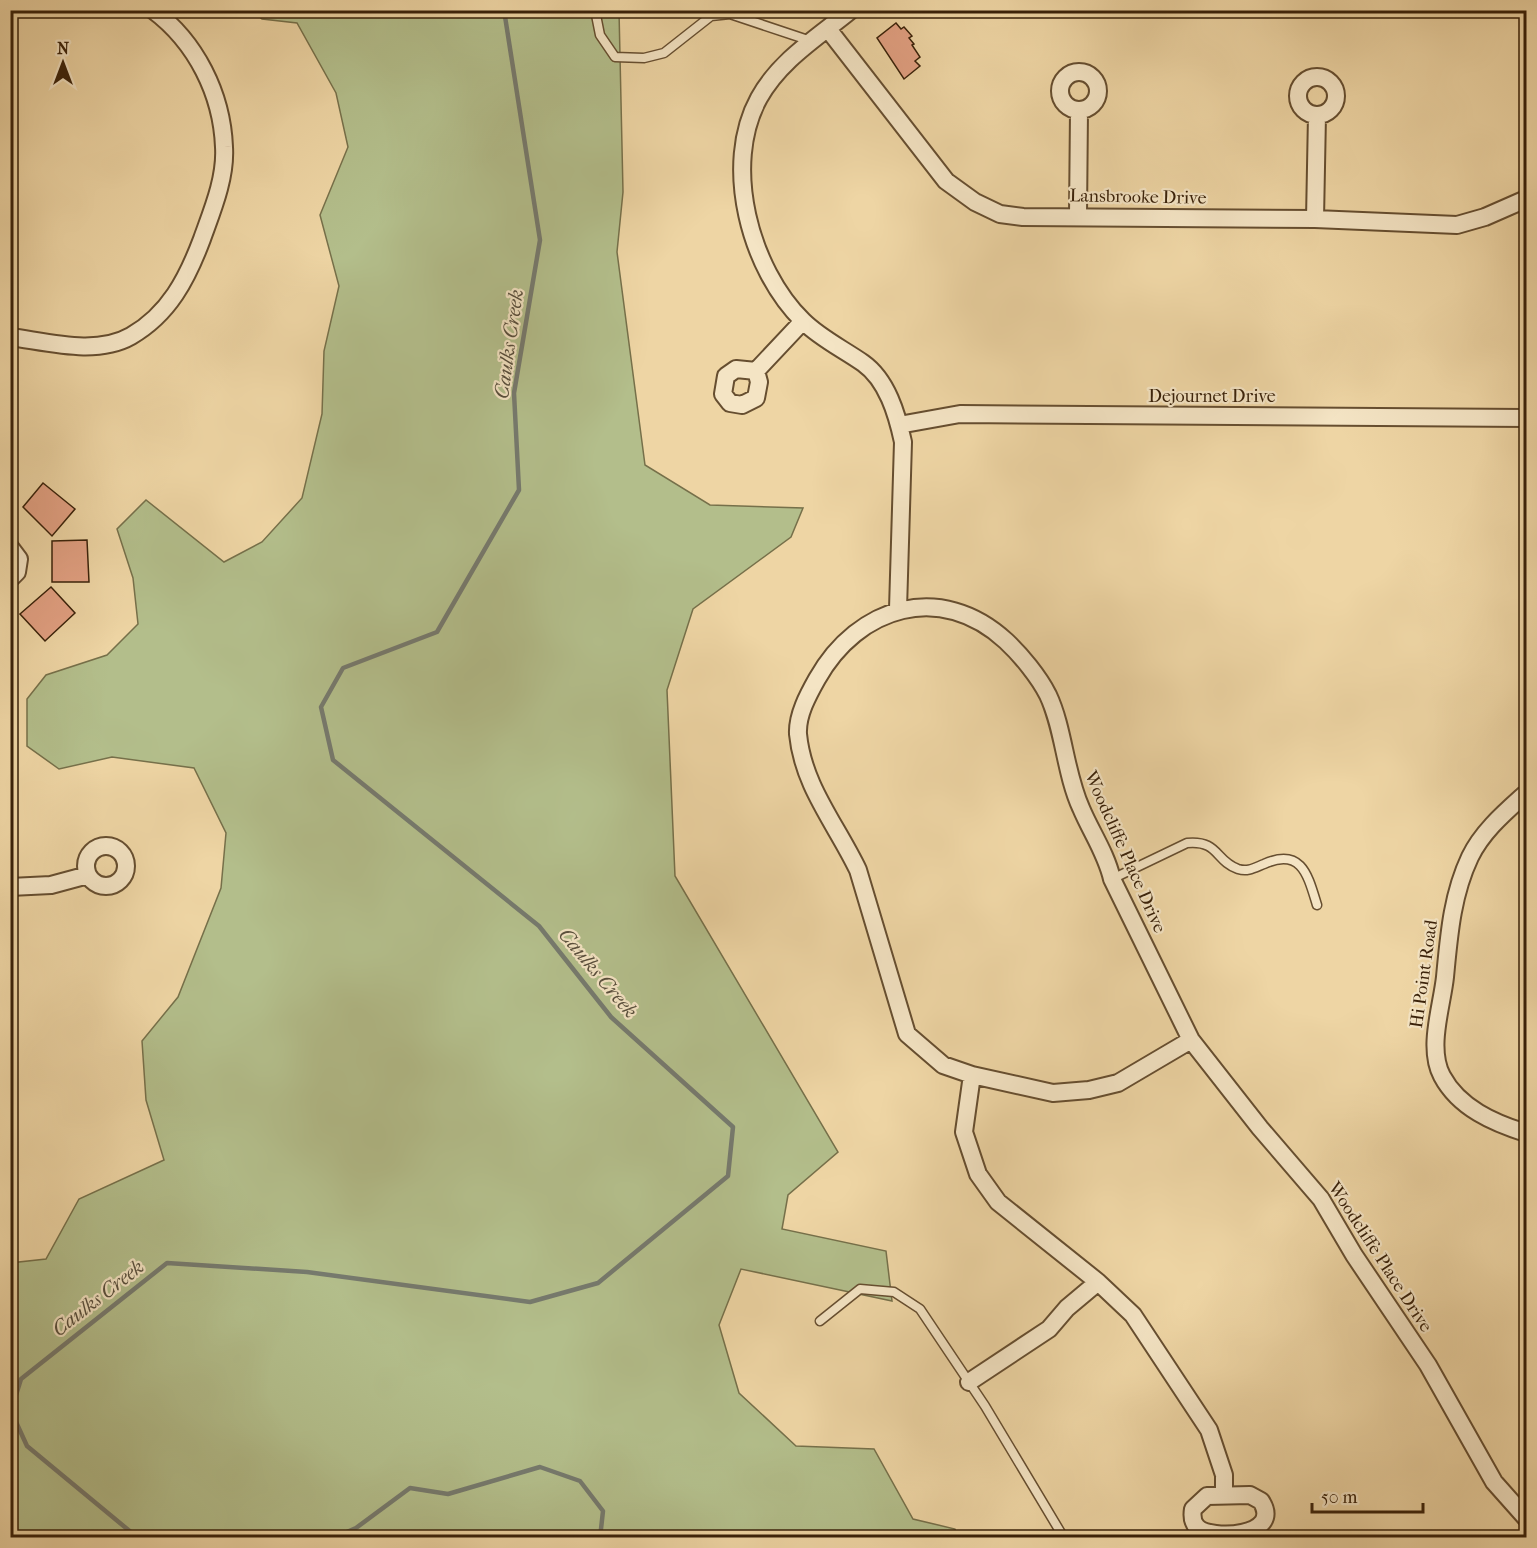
<svg xmlns="http://www.w3.org/2000/svg" width="1537" height="1548" font-family="'IM FELL French Canon',serif">
  <style>
    .green { fill: #b3be8b; stroke: #76704a; stroke-width: 1.5 }
    .lines { fill: none; stroke-linecap: round; stroke-linejoin: round }
    .stream { stroke: #767a6e; stroke-width: 4.5 }
    .building { fill: #e2a082; stroke: #392109; stroke-width: 1.5 }
    .service-casing { stroke: #664e30; stroke-width: 11 }
    .minor-casing { stroke: #664e30; stroke-width: 20 }
    .service { stroke: #f4e4c4; stroke-width: 8 }
    .minor { stroke: #f4e4c4; stroke-width: 16 }
    .labels { text-anchor: middle; dominant-baseline: central; stroke-width: 4.5; stroke-linejoin: round; paint-order: stroke }
    .street-label { font-size: 18px; fill: #392109; stroke: #f4e4c4 }
    .water-label { font-size: 20px; font-style: italic; fill: #584e3c; stroke: #f4e4c4 }
  </style>
  <rect width="100%" height="100%" fill="#eed5a4"/>
  <filter id="stains"><feTurbulence type="fractalNoise" baseFrequency=".00333" numOctaves="4"/><feColorMatrix values="0 0 0 0 .2 0 0 0 0 .09 0 0 0 0 .02 0 0 0 .5 -.17"/></filter>
  <radialGradient id="worn" r=".72"><stop offset=".6" stop-color="#630" stop-opacity="0"/><stop offset="1" stop-color="#630" stop-opacity=".3"/></radialGradient>
  <path class="green" d="M252,11H619L623,192L617,252L645,465L710,505L803,508L791,537L693,609L667,690L675,876L838,1152L788,1195L782,1229L886,1251L892,1301L741,1269L719,1325L739,1393L796,1446L874,1449L913,1519L955,1529L957,1537H11L10,1263L46,1259L79,1199L164,1160L146,1100L142,1041L178,997L221,888L226,833L194,768L112,757L59,769L27,746V699L46,675L107,655L138,624L133,578L117,529L146,500L224,562L262,542L302,498L322,414L324,351L339,286L320,215L348,147L336,93L297,23L262,19Z"/>
  <g class="lines">
    <path class="stream" d="M133,1538L132,1533L27,1446L11,1411L21,1379L167,1263L307,1272L530,1302L598,1283L728,1176L733,1127L611,1017L539,926L333,760L321,707L343,668L437,632L519,490L514,393L540,240L504,10
      M333,1538L356,1528L410,1488L448,1494L540,1467L580,1481L603,1511L600,1538"/>
  </g>
  <path class="building" d="M896,23L901,29L904,27L912,36L909,38L914,44L912,45L920,57L915,61L920,66L904,79L877,38Z
    M43,483L75,509L52,536L23,507Z
    M87,540L89,582H52V541Z
    M51,587L75,613L45,641L20,614Z"/>
  <g class="lines">
    <defs>
      <path id="service" d="M595,10L600,35L615,57L644,58L664,53L711,16L730,14L811,41
        M1112,879L1187,843C1219,840 1215,861 1238,869C1248,872 1254,868 1264,864C1302,847 1308,876 1317,905
        M820,1321L860,1289L894,1292L920,1309L985,1406L1064,1538"/>
      <path id="minor" d="M851,10C818,37 780,60 759,98C722,165 750,269 803,321C820,338 843,349 863,363C887,380 897,414 903,442L898,609
        M828,29L946,181L975,202L1000,214L1023,217L1315,219L1457,225L1485,217L1526,199
        M1060 91a19 19 0 1 1 38 0a19 19 0 1 1-38 0Z
        M1298 96a19 19 0 1 1 38 0a19 19 0 1 1-38 0Z
        M1078,215L1079,111
        M1315,219L1317,115
        M10,337C48,342 96,356 131,336C169,314 187,279 202,239C212,211 226,178 224,147C222,94 196,42 153,10
        M736,369L756,371L759,382L756,398L742,405L730,403L723,394L726,376Z
        M756,371L803,321
        M899,425L960,414L1526,418
        M10,547L19,559L17,572L10,579
        M1524,795C1504,813 1482,832 1470,857C1452,895 1449,935 1445,977C1442,1006 1427,1048 1442,1076C1459,1108 1494,1123 1526,1133
        M86 866a20 20 0 1 1 40 0a20 20 0 1 1-40 0Z
        M10,887L51,885L88,875
        M1191,1040L1118,1083L1089,1090L1053,1093L972,1075L943,1065L907,1034L858,870C836,824 803,786 798,734C797,715 808,695 817,679C858,606 941,581 1006,641C1021,655 1039,677 1048,695C1064,729 1065,773 1081,808C1091,832 1106,853 1112,879L1191,1040L1260,1128L1321,1199L1354,1255L1428,1365L1494,1482L1526,1518
        M972,1075L964,1132L978,1174L998,1202L1098,1282L1133,1315L1209,1430L1224,1475V1496
        M969,1382L1049,1329L1067,1308L1098,1282
        M1250,1495L1261,1501C1284,1537 1210,1541 1197,1527C1192,1522 1192,1515 1193,1509L1207,1496Z"/>
    </defs>
    <use href="#service" class="service-casing"/>
    <use href="#minor" class="minor-casing"/>
    <use href="#service" class="service"/>
    <use href="#minor" class="minor"/>
  </g>
  <g class="labels">
    <g class="street-label">
      <text transform="translate(1138 197) rotate(1)">Lansbrooke Drive</text>
      <text x="1212" y="396">Dejournet Drive</text>
      <text transform="translate(1125 852) rotate(66)">Woodcliffe Place Drive</text>
      <text transform="translate(1424 974) rotate(-82)">Hi Point Road</text>
      <text transform="translate(1380 1257) rotate(57)">Woodcliffe Place Drive</text>
    </g>
    <g class="water-label">
      <text transform="translate(509 344) rotate(-82)">Caulks Creek</text>
      <text transform="translate(598 973) rotate(50)">Caulks Creek</text>
      <text transform="translate(98 1298) rotate(-38)">Caulks Creek</text>
    </g>
  </g>
  <rect width="1537" height="1548" fill="none" stroke="#eed5a4" stroke-width="36"/>
  <rect x="12" y="12" width="1513" height="1524" fill="none" stroke="#392109" stroke-width="3"/>
  <rect x="18" y="18" width="1501" height="1512" fill="none" stroke="#392109" stroke-width="1.5"/>
  <g transform="translate(63 63)" stroke="#f4e4c4" stroke-width="4.5" paint-order="stroke">
  <path d="M0-4.5L10 22L0 15L-10 22Z" fill="#392109"/>
  <text y="-9" font-size="16" font-weight="bold" text-anchor="middle" fill="#392109">N</text>
  </g>
  <path d="M1312 1503v9h111v-9" fill="none" stroke="#392109" stroke-width="3"/>
  <text x="1321" y="1503" font-size="18" fill="#392109" stroke="#f4e4c4" stroke-width="4.5" paint-order="stroke">50 m</text>
  <rect width="100%" height="100%" filter="url(#stains)"/>
  <rect width="100%" height="100%" fill="url(#worn)"/>
</svg>
